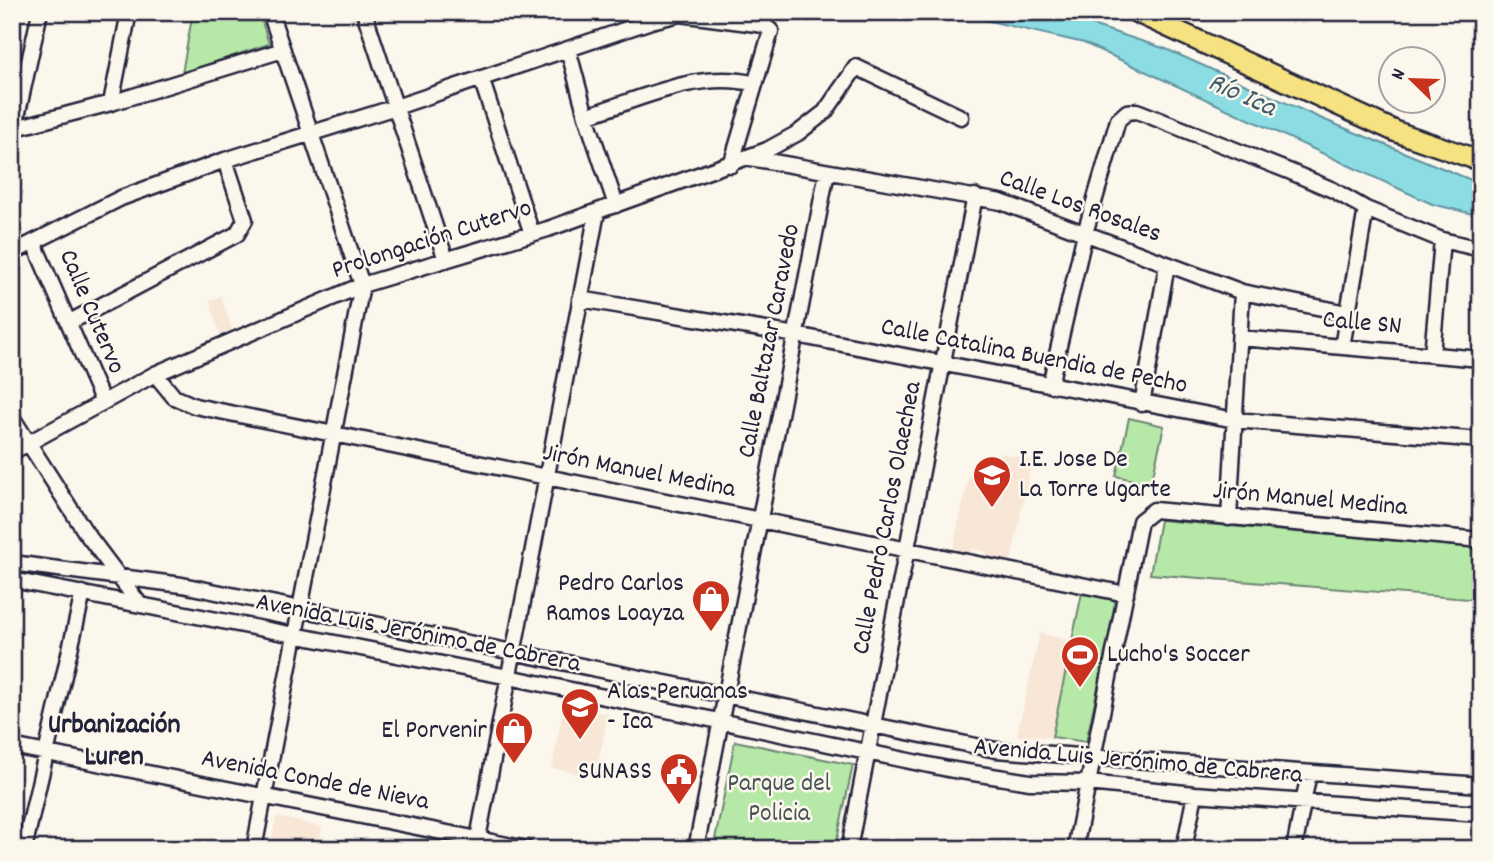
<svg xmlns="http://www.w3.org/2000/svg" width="1493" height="861" font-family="Dekko,sans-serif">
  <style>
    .built { fill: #f8e6d6 }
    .green { fill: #b6e8a8; stroke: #6c8572; stroke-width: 2 }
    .water { fill: #8bdde3; stroke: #6192a0; stroke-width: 2 }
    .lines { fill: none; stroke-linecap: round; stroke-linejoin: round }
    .minor-casing { stroke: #22223b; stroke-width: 19 }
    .major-casing { stroke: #22223b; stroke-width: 24 }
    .minor { stroke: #fbf7ec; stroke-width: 14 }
    .major { stroke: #f6e281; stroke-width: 19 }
    .labels { text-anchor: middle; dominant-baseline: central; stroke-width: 5; stroke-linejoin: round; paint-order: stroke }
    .street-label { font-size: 26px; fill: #22223b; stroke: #fbf7ec }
    .poi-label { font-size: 26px; fill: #22223b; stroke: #fbf7ec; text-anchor: start }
    .park-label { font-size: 26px; fill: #475456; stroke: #fbf7ec }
    .water-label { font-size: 28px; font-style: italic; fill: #425a6d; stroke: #fbf7ec }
    .neighbourhood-label { font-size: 28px; font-weight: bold; fill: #22223b; stroke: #fbf7ec }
  </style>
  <rect width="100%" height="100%" fill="#fbf7ec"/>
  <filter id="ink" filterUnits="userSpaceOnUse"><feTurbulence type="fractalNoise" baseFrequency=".0143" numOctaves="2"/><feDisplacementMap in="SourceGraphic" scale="14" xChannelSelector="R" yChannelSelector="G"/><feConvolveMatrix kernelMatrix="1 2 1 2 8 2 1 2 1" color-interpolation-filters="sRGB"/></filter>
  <g filter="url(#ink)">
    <path class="built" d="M221,296L232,330L220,335L210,301Z
      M1001,453L1032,460L1011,561L987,556L985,551L974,549L970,553L953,549L972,463L997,469Z
      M1040,633L1072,641L1052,737L1017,736Z
      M564,705L608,714L595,777L552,768Z
      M279,817L322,827L318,849L272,839L276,818Z"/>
    <path class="green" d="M193,12H259L269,44L182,73Z
      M1129,418L1164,426L1151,484L1116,476Z
      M1160,520L1481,548V600L1150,574Z
      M1082,593L1117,601L1086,742L1052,737Z
      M735,741L853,765L835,849H713Z"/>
    <path class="water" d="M950,12H1052L1166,49L1320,118L1481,184V216L1432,204L1084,43Z"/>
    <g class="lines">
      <defs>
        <path id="minor" d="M364,12L446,260
          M568,49L586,116L616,205
          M481,78L532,234
          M111,103L129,12
          M586,116C638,100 699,69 755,84
          M12,129L111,103L283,50
          M13,135L40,12
          M750,158L1001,202L1242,292L1347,313
          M34,243L102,400
          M12,253L121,198L225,160L396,107L651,21L680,14L764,25L771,31L731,165
          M580,299L796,335L1235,420L1481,440
          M70,322L237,234L245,220L225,160
          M1240,338L1481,359
          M1342,347L1366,209
          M1432,355L1442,240
          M155,374L174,397L195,406L1126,594
          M1050,385L1085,233L1118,120L1127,112L1137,111L1291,172L1333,190L1366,209L1442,240L1481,249
          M1142,404L1167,265
          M12,417L86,533L138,602
          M12,452L155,374L362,285L548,229L767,150L798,133L825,112L856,67L961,117
          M1229,518L1242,292
          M12,563L182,585L996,750L1481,785
          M12,580L509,677L948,769L1030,782L1088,783L1195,794L1481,814
          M12,746L527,849
          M24,849L83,593
          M254,849L362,285L270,12
          M476,849L597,212
          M696,849L827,172
          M849,849L975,196
          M1075,849L1140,521L1154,510L1481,540
          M1184,849L1195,794
          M1294,849L1309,773"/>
        <path id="major" d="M1136,12L1397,132L1481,161"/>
      </defs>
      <use href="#minor" class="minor-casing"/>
      <use href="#major" class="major-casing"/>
      <use href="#minor" class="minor"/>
      <use href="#major" class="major"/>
    </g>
  </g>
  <defs>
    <symbol id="school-pin" viewBox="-11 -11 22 30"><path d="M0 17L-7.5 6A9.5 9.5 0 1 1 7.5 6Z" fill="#c8321e" stroke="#fbf7ec"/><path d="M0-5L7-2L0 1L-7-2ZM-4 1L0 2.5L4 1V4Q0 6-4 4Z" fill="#fff"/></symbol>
    <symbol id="shop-pin" viewBox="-11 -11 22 30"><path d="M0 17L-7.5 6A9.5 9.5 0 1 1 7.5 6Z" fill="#c8321e" stroke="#fbf7ec"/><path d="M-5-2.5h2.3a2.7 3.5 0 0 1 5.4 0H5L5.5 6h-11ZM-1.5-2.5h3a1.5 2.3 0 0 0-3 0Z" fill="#fff"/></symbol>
    <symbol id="stadium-pin" viewBox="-11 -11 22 30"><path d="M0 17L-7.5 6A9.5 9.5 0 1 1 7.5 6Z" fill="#c8321e" stroke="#fbf7ec"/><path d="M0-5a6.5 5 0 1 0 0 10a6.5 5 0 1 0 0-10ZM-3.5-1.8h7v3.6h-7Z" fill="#fff"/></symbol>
    <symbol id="university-pin" viewBox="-11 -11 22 30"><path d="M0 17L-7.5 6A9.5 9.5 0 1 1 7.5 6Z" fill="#c8321e" stroke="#fbf7ec"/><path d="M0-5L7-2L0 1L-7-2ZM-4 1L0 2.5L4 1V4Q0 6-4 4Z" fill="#fff"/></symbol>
    <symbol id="civic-pin" viewBox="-11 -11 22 30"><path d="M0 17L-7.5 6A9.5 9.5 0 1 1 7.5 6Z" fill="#c8321e" stroke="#fbf7ec"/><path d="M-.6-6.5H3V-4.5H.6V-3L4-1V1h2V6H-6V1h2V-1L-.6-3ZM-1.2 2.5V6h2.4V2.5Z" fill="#fff"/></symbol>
  </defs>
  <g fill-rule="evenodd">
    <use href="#school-pin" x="970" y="453" width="44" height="60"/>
    <use href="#shop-pin" x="689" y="577" width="44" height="60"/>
    <use href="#stadium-pin" x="1058" y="633" width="44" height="60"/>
    <use href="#university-pin" x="558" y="685" width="44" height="60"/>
    <use href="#shop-pin" x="492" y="709" width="44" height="60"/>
    <use href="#civic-pin" x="657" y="750" width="44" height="60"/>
  </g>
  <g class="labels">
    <g class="street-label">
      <text transform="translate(1080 207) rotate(20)">Calle Los Rosales</text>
      <text transform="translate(432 240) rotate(-18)">Prolongación Cutervo</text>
      <text transform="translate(91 312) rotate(67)">Calle Cutervo</text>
      <text transform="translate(1362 324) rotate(5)">Calle SN</text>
      <text transform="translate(770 341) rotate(-79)">Calle Baltazar Caravedo</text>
      <text transform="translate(1034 357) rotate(11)">Calle Catalina Buendia de Pecho</text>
      <text transform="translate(639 472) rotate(11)">Jirón Manuel Medina</text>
      <text transform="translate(1310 500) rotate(5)">Jirón Manuel Medina</text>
      <text transform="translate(888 518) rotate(-79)">Calle Pedro Carlos Olaechea</text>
      <text transform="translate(418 634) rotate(11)">Avenida Luis Jerónimo de Cabrera</text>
      <text transform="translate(1138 762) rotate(5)">Avenida Luis Jerónimo de Cabrera</text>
      <text transform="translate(315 781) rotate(11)">Avenida Conde de Nieva</text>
    </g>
    <g class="poi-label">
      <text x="1019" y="460">I.E. Jose De<tspan x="1019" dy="30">La Torre Ugarte</tspan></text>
      <text x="684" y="584" text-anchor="end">Pedro Carlos<tspan x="684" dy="30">Ramos Loayza</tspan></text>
      <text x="1107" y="655">Lucho's Soccer</text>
      <text x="607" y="692">Alas Peruanas<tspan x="607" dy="30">- Ica</tspan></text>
      <text x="487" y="731" text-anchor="end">El Porvenir</text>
      <text x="652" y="772" text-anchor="end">SUNASS</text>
    </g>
    <g class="park-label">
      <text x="779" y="784">Parque del<tspan x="779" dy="30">Policia</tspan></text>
    </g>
    <g class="water-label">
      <text transform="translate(1241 97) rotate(24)">Río Ica</text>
    </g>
    <g class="neighbourhood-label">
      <text x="114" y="727">Urbanización<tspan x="114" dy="32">Luren</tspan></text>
    </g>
  </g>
  <rect width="1493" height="861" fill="none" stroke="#fbf7ec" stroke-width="42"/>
  <rect x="21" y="21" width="1451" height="819" fill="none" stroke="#22223b" stroke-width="2.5" filter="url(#ink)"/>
  <g transform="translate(1412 80) rotate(293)"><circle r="33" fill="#fbf7ec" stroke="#a4a2a5" stroke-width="2"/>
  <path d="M0-5L12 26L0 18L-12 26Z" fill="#c8321e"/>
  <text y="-10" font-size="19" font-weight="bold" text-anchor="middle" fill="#22223b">N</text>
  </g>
</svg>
